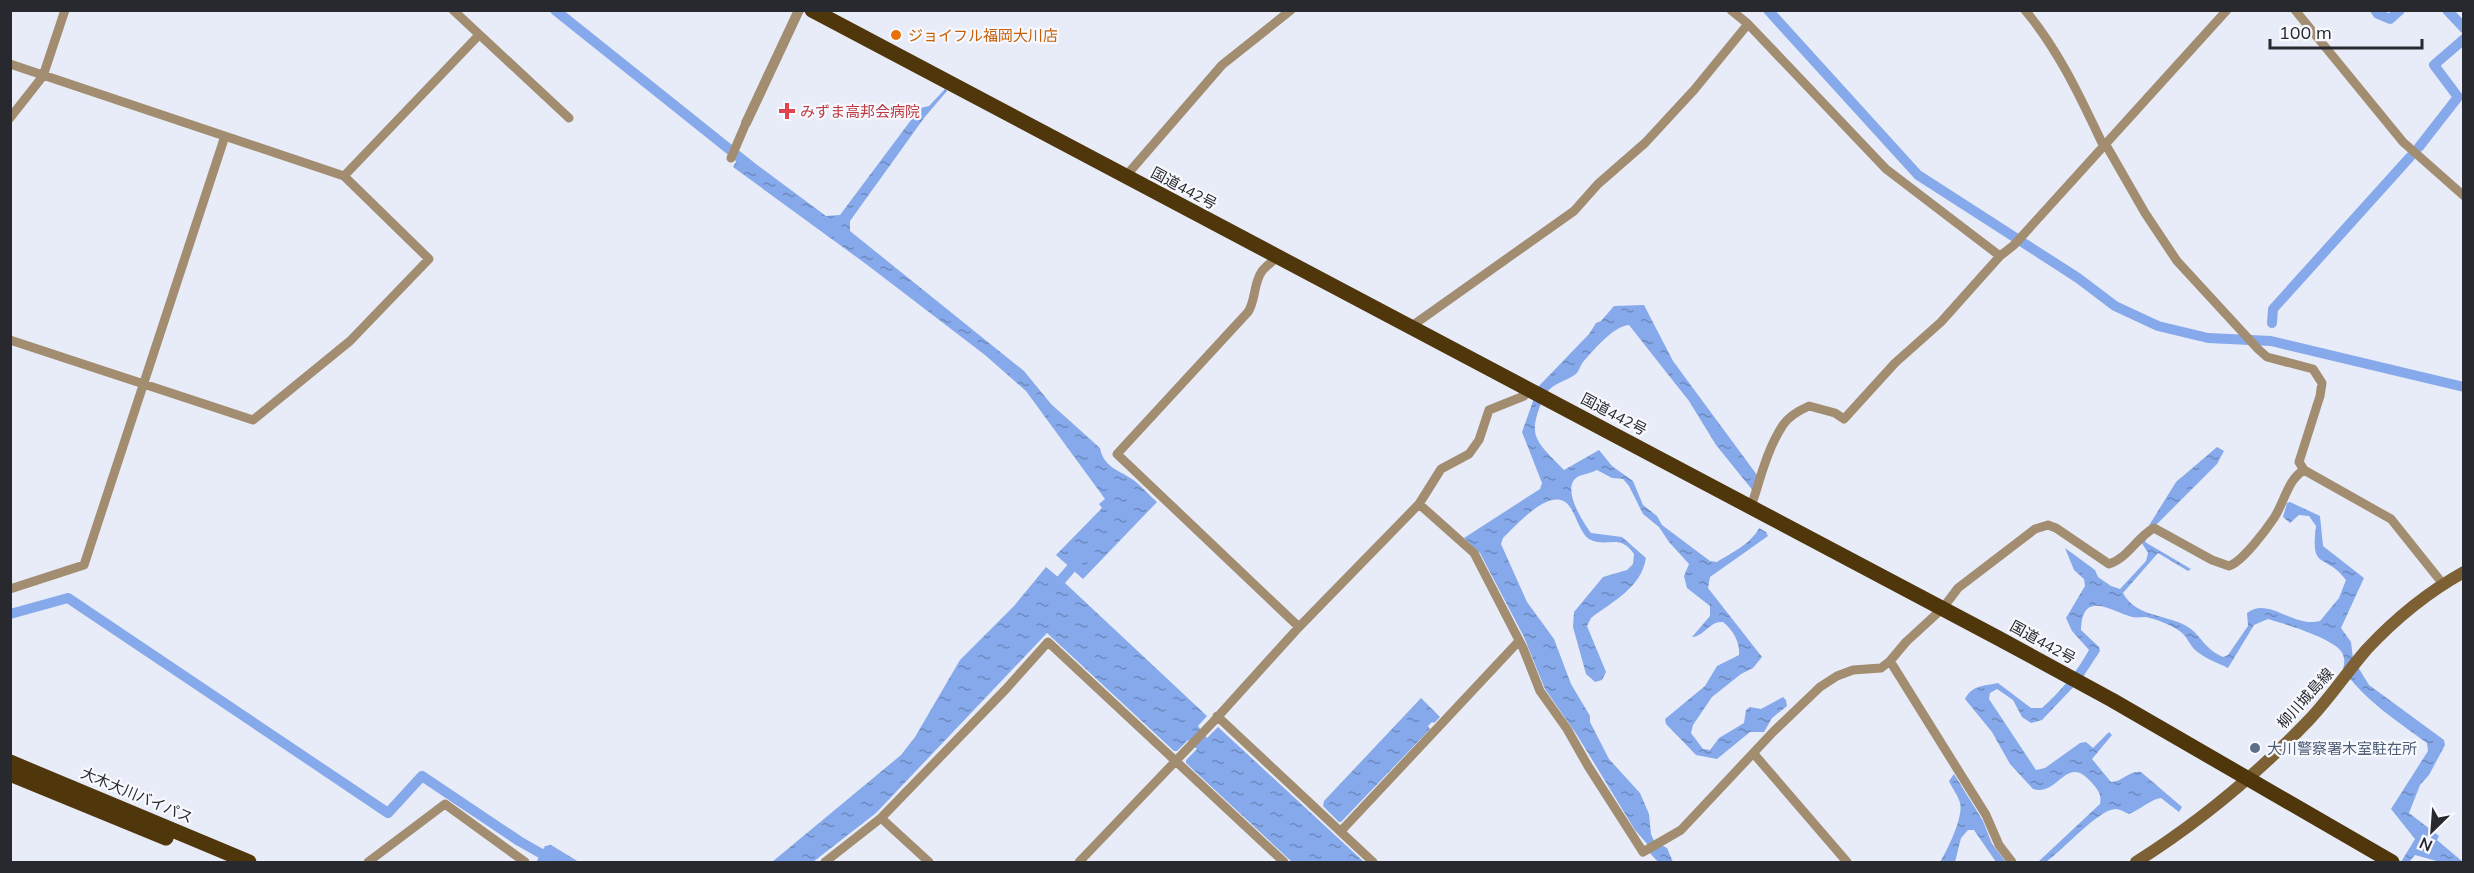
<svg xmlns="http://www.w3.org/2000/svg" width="2474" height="873" font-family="Mulish,'Noto Sans JP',sans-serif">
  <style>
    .water { fill: url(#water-ripples) }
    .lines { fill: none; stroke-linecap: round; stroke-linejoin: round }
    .canal { stroke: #85a9eb; stroke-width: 10 }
    .minor { stroke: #a28d71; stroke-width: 9 }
    .tertiary { stroke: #a28d71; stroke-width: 10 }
    .secondary { stroke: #7d6034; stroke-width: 12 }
    .trunk { stroke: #4f360b; stroke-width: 15 }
    .food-dot { fill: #e8710a; stroke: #f8f9fe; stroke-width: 2 }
    .health-dot { fill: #e0444e; stroke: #f8f9fe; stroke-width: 2 }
    .service-dot { fill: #5c6f8a; stroke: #f8f9fe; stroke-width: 2 }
    .labels { text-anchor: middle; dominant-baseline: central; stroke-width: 4.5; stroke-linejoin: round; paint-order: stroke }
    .food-label { font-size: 15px; fill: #c56008; stroke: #f8f9fe; text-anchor: start }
    .health-label { font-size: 15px; fill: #be3a42; stroke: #f8f9fe; text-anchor: start }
    .street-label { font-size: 15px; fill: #28292e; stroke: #f8f9fe }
    .service-label { font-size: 15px; fill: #4e5e75; stroke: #f8f9fe; text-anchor: start }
  </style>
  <defs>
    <pattern id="water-ripples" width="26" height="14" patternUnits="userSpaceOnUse" patternTransform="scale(1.5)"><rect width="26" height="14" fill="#85a9eb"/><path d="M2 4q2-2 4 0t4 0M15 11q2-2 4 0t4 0" fill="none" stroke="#6d8abf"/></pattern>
  </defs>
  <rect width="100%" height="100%" fill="#e8ecf8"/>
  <path class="water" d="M945,89L947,91L924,118L850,221V231L1024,371L1051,404L1100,448C1104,469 1121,470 1136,482C1143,488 1150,496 1157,502L1083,579L1056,555L1102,508L1099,504L1105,499L1026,391L985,355L866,264L733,167L741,153L826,216L840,215L920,108L929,106Z
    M1644,305L1673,361L1760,479L1754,492L1716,445L1689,401L1629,325C1613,326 1593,351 1583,362C1580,366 1579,371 1576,374C1567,381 1556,382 1548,391C1542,399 1534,419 1535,430C1535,444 1555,460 1564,470L1599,450L1612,466L1633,481L1643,505L1657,516L1662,525L1710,561L1717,562C1731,553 1751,544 1759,528L1766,532L1768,536L1710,577L1708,588L1762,657L1753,668L1741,674L1712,697L1693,725L1691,733L1703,749L1710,750L1719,738L1744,723L1746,710L1750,707L1761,709L1783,697L1786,700L1787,706L1772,718L1764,732H1750L1717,759L1696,755L1666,724L1665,719L1705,686L1717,666L1739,655C1740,642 1733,630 1723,622C1709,621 1705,636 1692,637L1710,616V606L1687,588L1684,576L1689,564L1669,542L1659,527L1643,514L1629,486L1623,479L1612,478L1597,470C1591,473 1584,474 1579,476C1559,486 1583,522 1591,533L1622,537L1646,558C1641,588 1613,601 1591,618L1587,626L1606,672L1602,680L1595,682L1586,674L1573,627L1574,612L1603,577L1627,570L1633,564L1634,554C1619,532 1607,549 1589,539C1580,533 1577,517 1570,507C1553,482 1516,526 1503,538L1501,544L1527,602L1554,639L1571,684L1590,716V722L1609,759L1640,793L1649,814L1651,834L1654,841L1667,848L1673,862H1658L1650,853L1648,845L1635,830L1577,735L1545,689L1524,637L1480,553L1464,538L1540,489L1542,483L1522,432L1538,387L1589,334L1596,323L1601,321L1614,306Z
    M2217,447L2224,451L2217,464L2150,531L2145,542L2191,569L2188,571L2158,553L2123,593C2136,618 2168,614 2188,627C2202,636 2203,648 2223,657L2228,655L2248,626L2247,613C2268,596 2293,628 2320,621L2339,598L2346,580C2325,552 2310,572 2316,526L2309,516L2299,515L2290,523L2283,517L2287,503L2290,502L2320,516L2323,546L2364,578L2341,628L2351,642L2353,659L2369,685L2444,740L2445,745L2429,775L2420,785L2409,813L2439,836L2437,840L2463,862H2440L2415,855L2409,862H2401L2415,839L2391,809L2428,751L2427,743C2397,721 2364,700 2343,669C2345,663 2345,657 2341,651C2331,638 2285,624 2268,619L2254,625L2228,668C2218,663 2204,658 2195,650C2190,645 2187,637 2181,632C2172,625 2156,619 2146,617C2141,617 2137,618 2132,617C2111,611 2082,589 2081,630L2099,647L2100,651L2083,677L2042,720L2031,723L2022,717L2013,700L1997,689L1990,693L1989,699L2036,770L2045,768L2080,743L2086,742L2093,748L2109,732L2112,735L2092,759L2111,782C2122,782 2130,770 2141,772L2182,807L2179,812L2161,798C2149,800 2140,810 2129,814C2124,812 2120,809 2115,809C2098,810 2062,851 2046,862H2038L2100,804C2102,795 2098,790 2092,783C2066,752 2059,797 2033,789L2010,764L1992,732L1965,699C1972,685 1984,686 1998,683L2031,708H2042C2061,691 2076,673 2089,650L2072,631L2066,618L2085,586L2084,579L2074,570L2065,548L2095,570L2098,577L2111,586L2120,589L2146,561L2148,553L2140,540L2176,482Z
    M1046,567L1058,577L1060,575L1065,580V583L1207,716L1198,726L1207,738L1218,727L1364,862H1292L1186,763V760L1197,749L1188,740L1177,751H1174L1047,633L876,813L813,862H772L901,755L915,737L960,660L1014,606Z
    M1421,698L1440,717L1434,723L1432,722L1428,726L1430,729L1341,822H1339L1323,806L1324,801Z
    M1954,774L1983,821L1992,844L2006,862H1996L1974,830H1968L1961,838L1955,862H1940C1947,851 1964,816 1960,803C1958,795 1952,788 1949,781Z
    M551,845L579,862L537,861L545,846Z"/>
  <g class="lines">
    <path class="canal" d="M555,10L749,165
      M1768,10L1918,175L2078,278L2115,306L2158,326L2208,338L2271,341L2464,387
      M2375,10L2378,14L2390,19L2400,10
      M2447,10L2464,28
      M2419,147L2458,97L2434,65L2464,39
      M2272,323L2273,309L2410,157
      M1055,587L1080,558
      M10,614L68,598L388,813L422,776L519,841L556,862"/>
    <path class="minor" d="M453,10L569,118
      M1731,10L1748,24L1886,169L2000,256
      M2025,10C2060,52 2081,99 2104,147
      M2295,10L2403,142L2464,196
      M10,64L344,176L429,259L350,341L253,420L10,340
      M10,118L43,76L65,10
      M2106,145L2145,213L2177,261L2258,349L2267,357L2313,369L2322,383L2320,396L2299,462L2304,470L2391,519L2443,584
      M731,158L746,123
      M344,176L479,35
      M1125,177L1222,65L1291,10
      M1276,258C1272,262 1266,266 1262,271C1253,284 1256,300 1248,312L1117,454L1299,627
      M1409,328L1574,211L1598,184L1645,143L1694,90L1748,24
      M1419,504L1474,553L1523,648L1540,691L1567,729L1588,766L1643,852L1681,830L1773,732L1820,687L1837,676L1853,670L1881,668L1890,661L1906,642L1943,608L1958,588L2035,529L2048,525L2056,528L2109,564C2128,558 2137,537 2154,528L2212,560L2229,566C2242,562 2266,530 2274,518C2284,503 2288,479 2304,470
      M1751,507C1760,480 1767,449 1783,425C1789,416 1800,410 1809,406L1835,413L1844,419L1895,363L1941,322L2000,256L2014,245L2227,10
      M10,589L84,565L225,136
      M1890,661L1986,815L1999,845L2012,862
      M1217,716L1373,862
      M1754,754L1847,862
      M881,818L929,862
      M1341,831L1519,641
      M368,862L445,804L525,862
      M825,862L881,818L1006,689L1048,642L1284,862
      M1079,862L1213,722L1299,627L1419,504L1441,469L1469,454L1479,440L1489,410L1524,396L1525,387"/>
    <path class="tertiary" d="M746,123L799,10"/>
    <path class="secondary" d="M2136,862C2198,823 2258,773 2309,720C2330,698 2347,672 2367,649C2395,619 2428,592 2464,572"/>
    <path class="trunk" d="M812,10L1998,638L2112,700L2392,862
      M10,762L249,862
      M10,774L166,838"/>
  </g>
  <circle class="food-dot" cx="896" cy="35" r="6"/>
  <path class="health-dot" d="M784 102h6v6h6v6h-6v6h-6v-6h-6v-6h6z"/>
  <circle class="service-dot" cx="2255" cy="748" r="6"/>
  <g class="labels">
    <g class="food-label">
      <text x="908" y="35">ジョイフル福岡大川店</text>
    </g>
    <g class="health-label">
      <text x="800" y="111">みずま高邦会病院</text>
    </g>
    <g class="street-label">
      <text transform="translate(1184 188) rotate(28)">国道442号</text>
      <text transform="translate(1614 414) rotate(28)">国道442号</text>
      <text transform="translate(2043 642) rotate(29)">国道442号</text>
      <text transform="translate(2305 698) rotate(-48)">柳川城島線</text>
      <text transform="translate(137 795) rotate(23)">大木大川バイパス</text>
    </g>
    <g class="service-label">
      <text x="2267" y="748">大川警察署木室駐在所</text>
    </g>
  </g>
  <rect width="2474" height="873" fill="none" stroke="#28292e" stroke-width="24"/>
  <g transform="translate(2432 831) rotate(205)" stroke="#f8f9fe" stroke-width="4.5" paint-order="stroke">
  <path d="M0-4.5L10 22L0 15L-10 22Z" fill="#28292e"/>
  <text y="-9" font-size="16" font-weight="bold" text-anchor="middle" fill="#28292e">N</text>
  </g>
  <path d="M2270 39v9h152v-9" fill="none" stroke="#28292e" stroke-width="3"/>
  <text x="2279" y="39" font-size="18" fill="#28292e" stroke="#f8f9fe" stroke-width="4.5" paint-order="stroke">100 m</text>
</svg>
